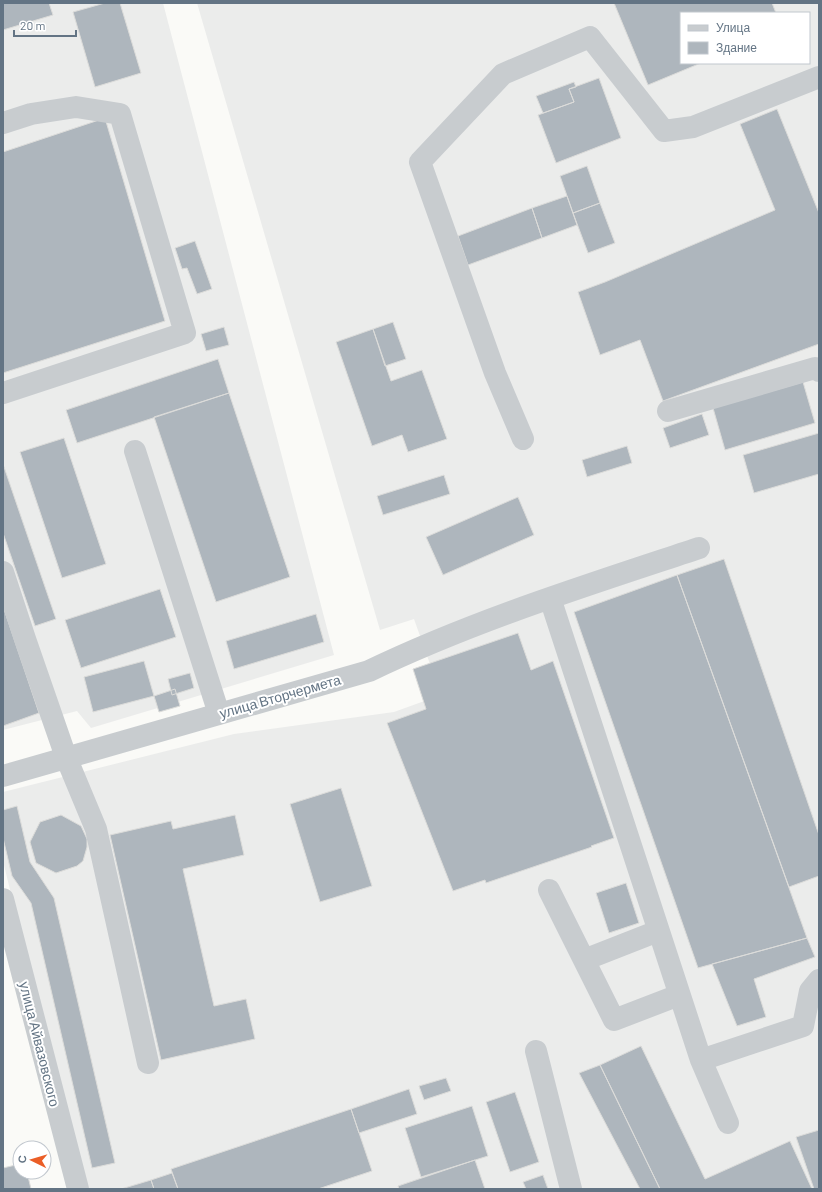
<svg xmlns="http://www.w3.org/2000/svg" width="822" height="1192" font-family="Barlow,sans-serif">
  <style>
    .built { fill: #ebeceb; fill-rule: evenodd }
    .building { fill: #aeb6bd; stroke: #dcdcda }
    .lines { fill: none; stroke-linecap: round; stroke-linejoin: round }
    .minor { stroke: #c8cccf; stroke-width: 22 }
    .labels { text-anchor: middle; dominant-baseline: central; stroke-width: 4; stroke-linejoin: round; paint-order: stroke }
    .street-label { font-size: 14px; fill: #637484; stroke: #fff }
  </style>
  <rect width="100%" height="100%" fill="#fafaf7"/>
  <path class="built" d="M3,3H163L334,655L91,728L77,711L3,730Z
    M197,3H819V1189H83L3,861V792L234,734L394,712L441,695L414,619L380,630ZM681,13H809V63H681Z"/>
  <path class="building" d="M3,3H49L53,15L3,30Z
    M105,3H120L141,73L95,87L73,12Z
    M614,3H772L776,13H681V63H701L648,85Z
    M599,78L621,138L556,163L538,115L574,102L569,89Z
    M574,82L576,87L569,89L574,102L543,113L536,96Z
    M777,109L819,213V344L663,401L640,340L600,355L578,292L605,282L775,210L740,124Z
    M105,118L165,321L3,373V152Z
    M587,166L600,203L573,213L560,176Z
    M567,196L577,225L542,238L532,208Z
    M600,203L615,243L588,253L573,213Z
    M532,208L542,238L468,265L458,236Z
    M195,241L212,289L197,294L187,268L182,269L175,248Z
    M393,322L406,359L385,366L373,329Z
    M224,327L229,345L206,351L201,334Z
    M373,329L391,381L422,370L447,439L408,452L402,435L372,446L336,342Z
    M218,359L229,393L77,443L66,410Z
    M803,382L815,423L725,450L713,408Z
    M229,393L290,577L216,602L154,417Z
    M702,414L709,435L670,448L663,428Z
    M819,433V474L754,493L743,455Z
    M64,438L106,564L62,578L20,452Z
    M627,446L632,463L587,477L582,460Z
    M3,464L56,619L35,626L3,533Z
    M444,475L450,494L383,515L377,496Z
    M518,497L534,535L443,575L426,537Z
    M724,559L819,835V876L789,887L677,575Z
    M677,575L807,938L698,968L574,612Z
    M160,589L176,637L81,668L65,620Z
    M3,606L39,713L3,726Z
    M316,614L324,642L234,669L226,641Z
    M518,633L531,670L553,661L614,838L591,846L592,847L486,883L485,880L453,891L387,723L426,709L413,669Z
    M144,661L154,696L93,712L84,677Z
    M190,673L194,688L172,695L168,679Z
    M175,689L180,706L159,712L154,696Z
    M341,788L372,886L320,902L290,804Z
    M17,806L30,862L54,898L115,1163L92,1168L31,903L12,876L3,838V810Z
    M61,815L81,826L87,839V847L83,861L77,866L56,873L36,863L30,842L40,822Z
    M235,815L244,855L183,869L214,1006L246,999L255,1039L161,1060L110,835L171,821L173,829Z
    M626,883L639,923L609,933L596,893Z
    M807,938L815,957L754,979L766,1017L737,1026L712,964Z
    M641,1046L705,1179L790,1141L812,1189H660L600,1065Z
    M600,1065L660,1189H640L579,1073Z
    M446,1078L451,1091L424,1100L419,1086Z
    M409,1089L417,1114L359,1133L351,1109Z
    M515,1092L539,1162L510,1172L486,1102Z
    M472,1106L488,1156L421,1177L405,1128Z
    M351,1109L372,1171L318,1189H178L171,1169Z
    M819,1130V1189H814L796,1137Z
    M475,1160L485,1189H399L398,1186Z
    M20,1164V1172H27L31,1189H3V1168Z
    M172,1173L178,1189H154L151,1180Z
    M543,1175L548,1189H526L523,1182Z
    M151,1180L154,1189H121Z"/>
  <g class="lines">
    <path class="minor" d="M3,123L31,114L76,107L120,114L185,333L3,393
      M668,411L815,368L819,371
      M523,439L495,373L420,162L503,74L590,37L664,131L693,127L819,77
      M135,451L219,714
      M3,572L25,639L66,757L96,829L148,1063
      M550,598L701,1060L728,1123
      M3,776L369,671C475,620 588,585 699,548
      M549,890L614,1020L679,995
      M3,899L78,1189
      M584,960L658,931
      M536,1051L571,1189
      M701,1060L803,1026L810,991L819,980"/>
  </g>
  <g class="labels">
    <g class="street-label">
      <text transform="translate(280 696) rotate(-16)">улица Вторчермета</text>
      <text transform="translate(40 1044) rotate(76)">улица Айвазовского</text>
    </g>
  </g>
  <rect width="822" height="1192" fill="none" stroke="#637484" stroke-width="8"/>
  <rect x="680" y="12" width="130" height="52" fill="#ffffff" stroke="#c1c7ce"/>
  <rect x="688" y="25" width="20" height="6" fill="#c8cccf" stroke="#c1c7ce"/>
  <text x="716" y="32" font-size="12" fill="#637484">Улица</text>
  <rect x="688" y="42" width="20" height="12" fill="#aeb6bd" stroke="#c1c7ce"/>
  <text x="716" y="52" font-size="12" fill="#637484">Здание</text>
  <g transform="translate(32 1160) rotate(275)"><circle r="19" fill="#ffffff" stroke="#c1c7ce"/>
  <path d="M0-3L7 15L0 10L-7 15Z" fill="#eb5e27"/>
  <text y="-6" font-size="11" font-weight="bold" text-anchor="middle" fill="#637484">С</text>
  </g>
  <path d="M14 30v6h62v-6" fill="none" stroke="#637484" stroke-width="2"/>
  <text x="20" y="30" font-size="12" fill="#637484" stroke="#ffffff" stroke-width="3" paint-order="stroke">20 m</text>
</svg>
